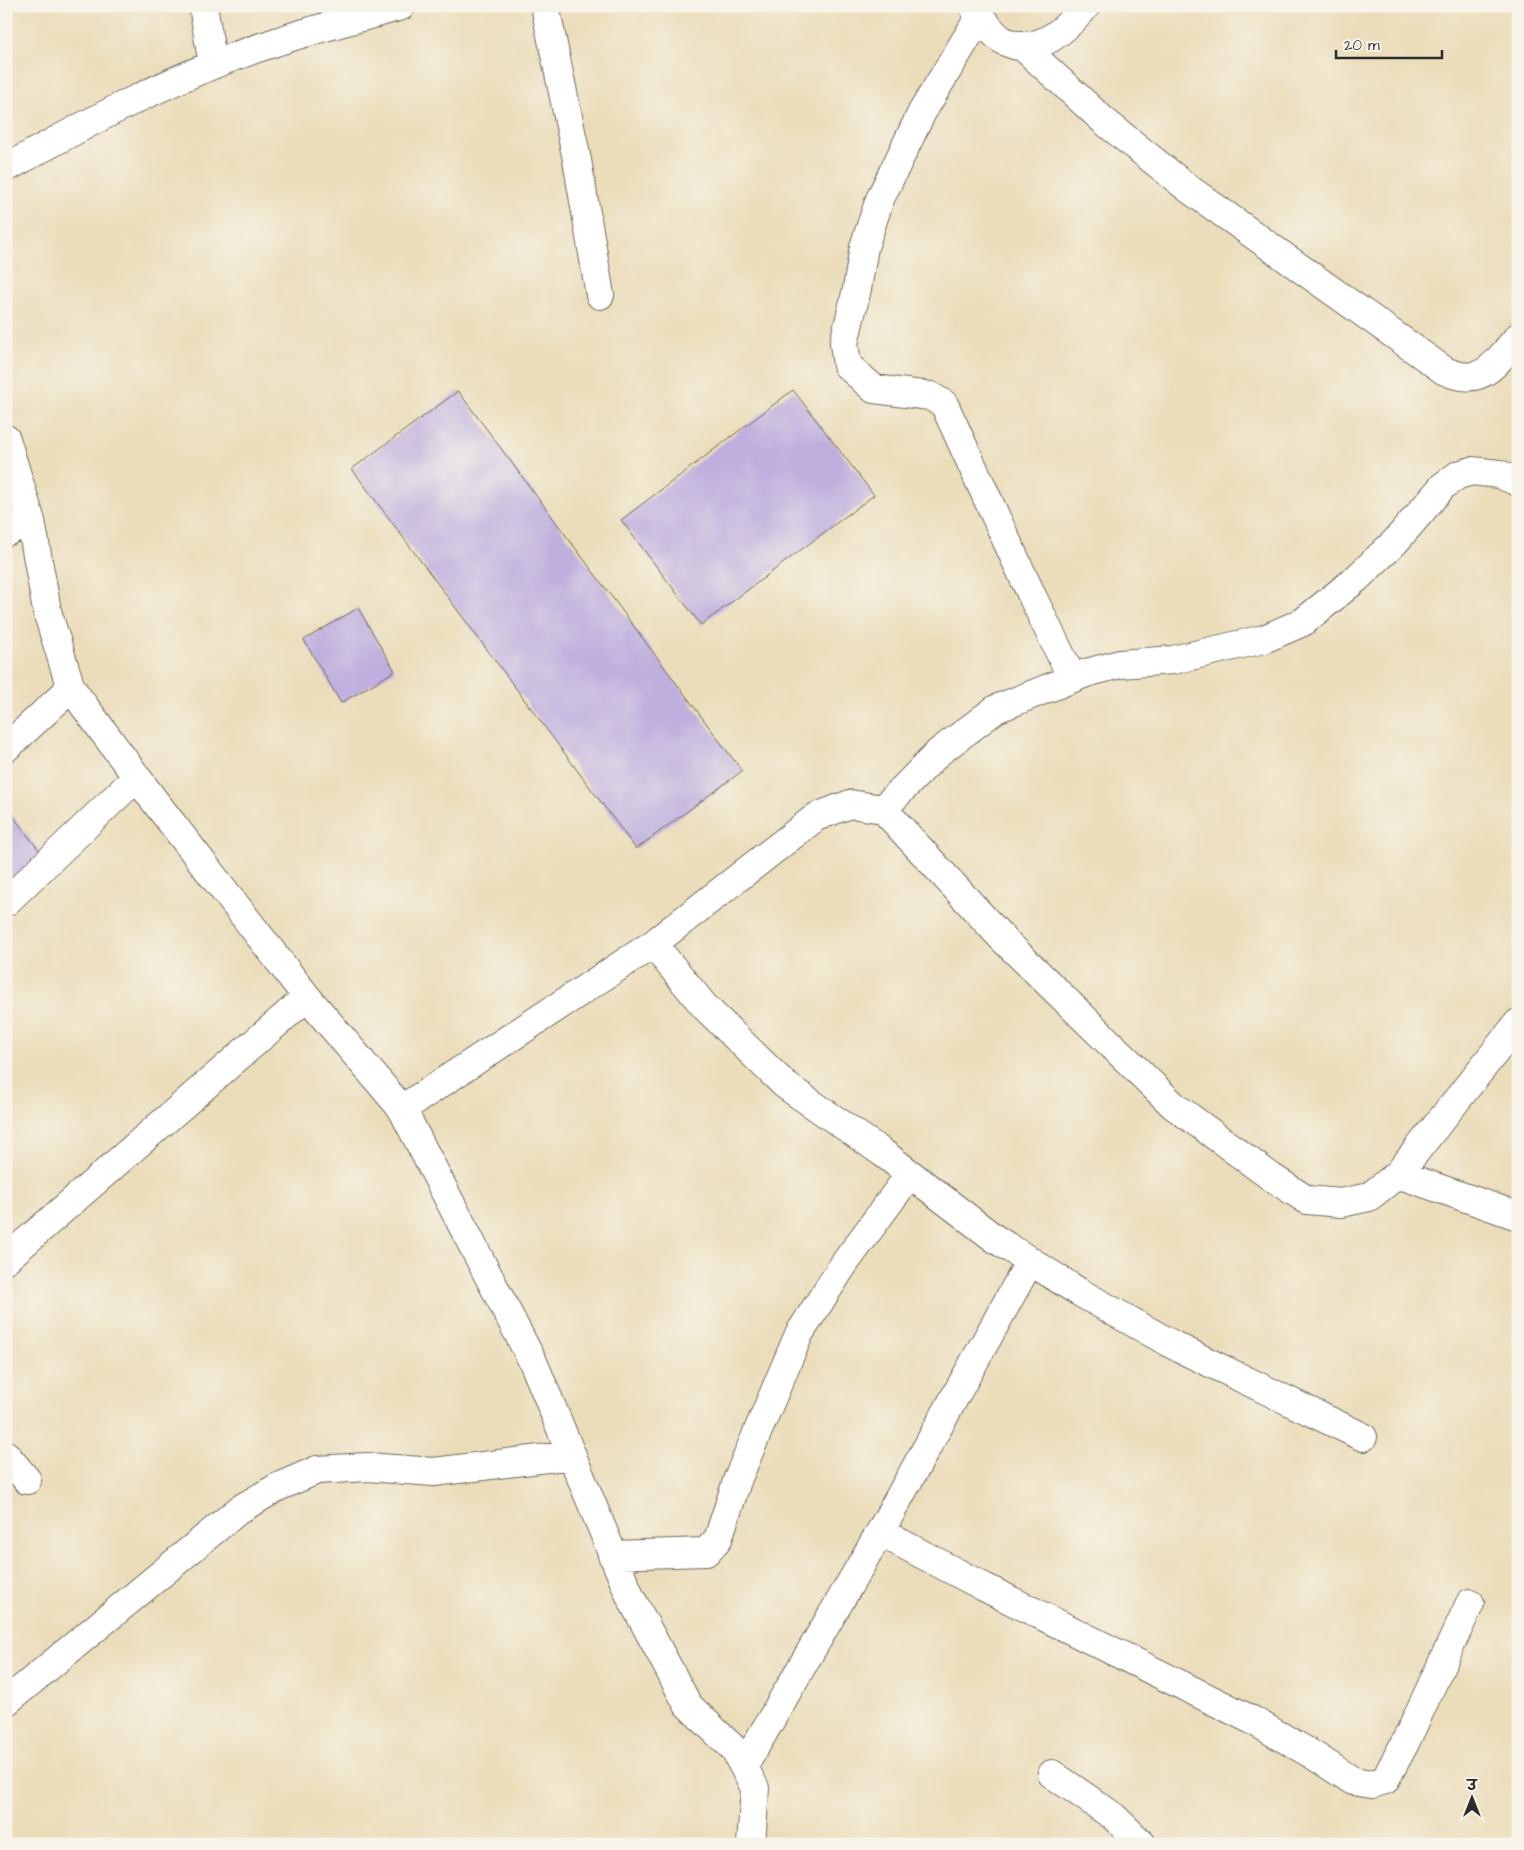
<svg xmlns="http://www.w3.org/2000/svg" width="1524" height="1850" font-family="'Architects Daughter','Playpen Sans Deva',sans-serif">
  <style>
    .building { fill: #beafde }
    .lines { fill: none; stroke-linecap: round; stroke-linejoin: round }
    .minor-casing { stroke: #6e695d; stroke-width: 30 }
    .minor { stroke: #fff; stroke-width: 28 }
  </style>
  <rect width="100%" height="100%" fill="#f7f3e8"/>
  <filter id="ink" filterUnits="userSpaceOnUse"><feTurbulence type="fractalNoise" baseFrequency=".02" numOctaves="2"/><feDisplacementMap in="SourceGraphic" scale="10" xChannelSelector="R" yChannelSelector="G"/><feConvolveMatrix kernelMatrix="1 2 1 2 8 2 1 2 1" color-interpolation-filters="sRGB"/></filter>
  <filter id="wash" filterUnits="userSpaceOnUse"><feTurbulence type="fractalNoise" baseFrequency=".0096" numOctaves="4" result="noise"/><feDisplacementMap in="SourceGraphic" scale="20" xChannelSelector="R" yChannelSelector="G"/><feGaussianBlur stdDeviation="1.12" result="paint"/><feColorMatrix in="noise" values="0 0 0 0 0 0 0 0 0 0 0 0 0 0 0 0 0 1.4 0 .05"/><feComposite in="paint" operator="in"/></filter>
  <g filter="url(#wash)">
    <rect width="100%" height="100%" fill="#ebddba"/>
    <g id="blocks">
      <path class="building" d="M793,390L874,495L701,625L621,520Z
        M458,391L742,771L636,849L352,469Z
        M358,608L395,671L341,703L304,640Z
        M6,807L45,858L6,887Z"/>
    </g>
  </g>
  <g filter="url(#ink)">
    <use href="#blocks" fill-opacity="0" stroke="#6e695d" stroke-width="1"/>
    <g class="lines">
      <defs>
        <path id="minor" d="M203,6L213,65
          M545,6L577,160L600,295
          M973,6C979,15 994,36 1004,41C1037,58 1066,29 1086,6
          M980,16L922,112L880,199L864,247L857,289L844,343L847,365L874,389L930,396L944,404L1033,598L1072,678
          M1021,45L1104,121L1189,189L1445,371C1484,388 1495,363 1518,337
          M6,168C91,121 177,74 270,44C313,29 357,19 401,6
          M6,439L31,521L47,611L71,688L153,799L307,997L402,1109
          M6,532L31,521
          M6,748L71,688
          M883,809L939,752L996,709L1086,673L1120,664L1173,660L1264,639L1303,622L1356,579L1395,542L1443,486L1458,475L1472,471L1499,474L1518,482
          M6,902L137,777
          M653,944L705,1007L785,1085L883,1153L994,1238L1079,1292L1175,1346L1363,1437
          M1398,1174L1518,1216
          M6,1259L307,997
          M6,1455L27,1480
          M880,1532L984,1587L1252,1720L1313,1755L1353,1781L1372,1784L1385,1780L1405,1743L1470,1603
          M612,1555L706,1552L718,1539L738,1478L799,1334L844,1264L910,1174
          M6,1702L240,1509L278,1487L317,1470L367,1467L434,1472L572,1455
          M744,1766L880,1532L1030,1261
          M1052,1774L1113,1816L1142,1844
          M751,1844L755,1788L734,1749L688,1705L630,1596L534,1364L402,1109L653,944L816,817L850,804L883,809L1001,937L1173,1105L1271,1177L1307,1200L1341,1203L1369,1197L1398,1174L1518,1023"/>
      </defs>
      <use href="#minor" class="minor-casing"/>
      <use href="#minor" class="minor"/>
    </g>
  </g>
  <rect width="1524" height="1850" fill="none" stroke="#f7f3e8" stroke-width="25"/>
  <g transform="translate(1472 1798)" stroke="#f7f3e8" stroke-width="4" paint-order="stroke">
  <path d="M0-4L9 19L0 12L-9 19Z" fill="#2b2b2b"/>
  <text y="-8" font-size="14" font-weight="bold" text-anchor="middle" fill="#2b2b2b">उ</text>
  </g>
  <path d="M1336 50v8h106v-8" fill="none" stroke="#2b2b2b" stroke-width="2.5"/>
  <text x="1344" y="50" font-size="15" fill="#2b2b2b" stroke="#f7f3e8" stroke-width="4" paint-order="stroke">20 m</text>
</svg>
